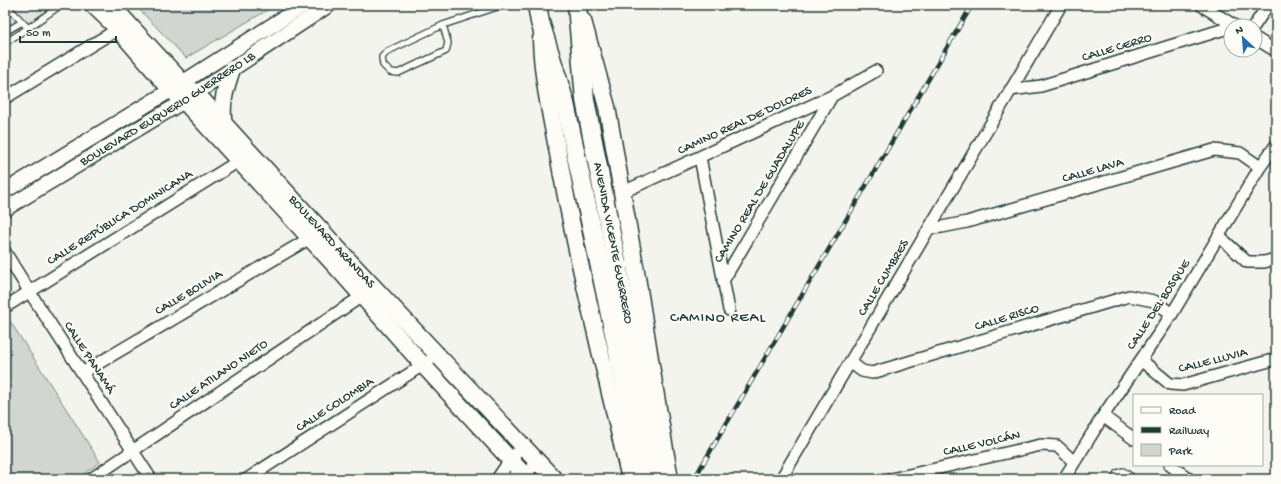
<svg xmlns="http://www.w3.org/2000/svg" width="1281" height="484" font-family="'Gochi Hand',sans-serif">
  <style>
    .built { fill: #e2e5df }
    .park { fill: #d1d6d1; stroke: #788a82 }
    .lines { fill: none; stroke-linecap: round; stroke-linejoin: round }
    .service-casing { stroke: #1f3d34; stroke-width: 8 }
    .minor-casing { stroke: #1f3d34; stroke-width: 14 }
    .tertiary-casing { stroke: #1f3d34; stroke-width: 17 }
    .secondary-casing { stroke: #1f3d34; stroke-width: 19 }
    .primary-casing { stroke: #1f3d34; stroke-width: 21 }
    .service { stroke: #fdfcf7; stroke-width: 5.5 }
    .minor { stroke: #fdfcf7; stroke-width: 11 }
    .tertiary { stroke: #fdfcf7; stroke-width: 14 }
    .secondary { stroke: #fdfcf7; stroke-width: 16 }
    .primary { stroke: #fdfcf7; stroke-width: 18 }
    .rail-casing { stroke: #1f3d34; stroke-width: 4.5 }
    .rail { stroke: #fdfcf7; stroke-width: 3; stroke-dasharray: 9; stroke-linecap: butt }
    .labels { text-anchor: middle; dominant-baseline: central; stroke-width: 4; stroke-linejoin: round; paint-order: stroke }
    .street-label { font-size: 13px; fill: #1f3d34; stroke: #fdfcf7 }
    .quarter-label { font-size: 15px; letter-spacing: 1px; fill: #1f3d34; stroke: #fdfcf7 }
  </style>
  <rect width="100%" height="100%" fill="#f4f4ef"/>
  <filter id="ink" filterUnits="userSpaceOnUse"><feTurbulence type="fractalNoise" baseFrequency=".025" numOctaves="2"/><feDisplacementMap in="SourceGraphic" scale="8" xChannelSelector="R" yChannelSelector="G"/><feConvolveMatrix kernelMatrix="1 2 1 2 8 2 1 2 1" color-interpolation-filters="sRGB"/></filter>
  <g filter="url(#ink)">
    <path class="built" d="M5,5H67L5,43Z"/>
    <path class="park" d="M135,5H276L186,58Z
      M10,321L100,462L77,479H5V324Z"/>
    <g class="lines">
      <defs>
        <path id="service" d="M6,5L28,28L61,5
          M443,25L448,43L446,51L398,73L390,72L383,65L382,57L388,51L443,25L503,5
          M5,32L22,22
          M5,43L28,28
          M1113,479L1117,473L1123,471L1135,479"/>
        <path id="minor" d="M1201,5L1235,26
          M1254,26L1268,5
          M1255,38L1276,51
          M1010,90L1041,86L1231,27
          M5,98L118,29
          M700,157L729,310
          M623,192L832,96L876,71
          M930,228L942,227L967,222L1214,150L1240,153L1260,167
          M1219,236L1247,262H1264L1276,259
          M5,252L29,291L151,479
          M723,281L832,96
          M5,307L245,157
          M1141,360L1170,384L1183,385L1276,359
          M850,362L862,371L872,373L1129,296L1154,301L1172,314
          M82,373L310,238
          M1103,416L1134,439
          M1170,465L1189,479
          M91,479L362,296
          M247,479L429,361
          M497,479L510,460L523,446
          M508,479L523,474L539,463
          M781,479L1061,5
          M891,479L1041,445L1057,446L1074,462
          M1064,479L1103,416L1172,314L1260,167L1276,145"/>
        <g id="tertiary">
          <path d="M5,191L171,90L304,5"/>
          <path id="s1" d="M5,209L184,101L329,5"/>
        </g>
        <g id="secondary">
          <path d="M93,5L118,29L171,90L184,101L341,272L423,365L528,479"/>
          <path id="s2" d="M111,5L183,83L196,93L351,263L554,479"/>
          <path d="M583,21L607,107L637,277L655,390L670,479"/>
          <path d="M541,39C542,79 552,120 559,159C578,266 606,373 630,479"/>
          <path d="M224,124C220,105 226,87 232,69"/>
        </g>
        <g id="primary">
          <path d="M537,5L540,22L565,103L645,479"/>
          <path id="s3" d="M577,5L585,100L659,479"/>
        </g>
      </defs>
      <use href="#service" class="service-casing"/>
      <use href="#minor" class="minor-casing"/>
      <use href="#tertiary" class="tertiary-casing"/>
      <use href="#secondary" class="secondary-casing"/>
      <use href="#primary" class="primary-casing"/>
      <use href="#service" class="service"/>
      <use href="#minor" class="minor"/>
      <use href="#tertiary" class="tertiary"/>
      <use href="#secondary" class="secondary"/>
      <use href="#primary" class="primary"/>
      <defs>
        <path id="rail" d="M694,479L972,5"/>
      </defs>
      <use href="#rail" class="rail-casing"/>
      <use href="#rail" class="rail"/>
    </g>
  </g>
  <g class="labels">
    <g class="street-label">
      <text transform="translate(1117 48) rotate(-17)">CALLE CERRO</text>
      <text stroke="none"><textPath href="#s1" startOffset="191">BOULEVARD EUQUERIO GUERRERO LB</textPath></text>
      <text transform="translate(745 121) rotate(-25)">CAMINO REAL DE DOLORES</text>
      <text transform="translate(1093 171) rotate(-16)">CALLE LAVA</text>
      <text transform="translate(760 192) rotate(-59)">CAMINO REAL DE GUADALUPE</text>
      <text transform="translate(120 218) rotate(-32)">CALLE REPÚBLICA DOMINICANA</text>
      <text stroke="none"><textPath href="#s2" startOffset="324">BOULEVARD ARANDAS</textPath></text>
      <text stroke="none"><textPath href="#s3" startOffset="241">AVENIDA VICENTE GUERRERO</textPath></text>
      <text transform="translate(884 278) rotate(-59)">CALLE CUMBRES</text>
      <text transform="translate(189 293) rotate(-31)">CALLE BOLIVIA</text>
      <text transform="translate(1159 305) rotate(-57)">CALLE DEL BOSQUE</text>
      <text transform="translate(1007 318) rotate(-17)">CALLE RISCO</text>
      <text transform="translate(89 358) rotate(57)">CALLE PANAMÁ</text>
      <text transform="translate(1213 361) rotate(-14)">CALLE LLUVIA</text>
      <text transform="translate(219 375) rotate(-34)">CALLE ATILANO NIETO</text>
      <text transform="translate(335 405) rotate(-33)">CALLE COLOMBIA</text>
      <text transform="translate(982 444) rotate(-13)">CALLE VOLCÁN</text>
    </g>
    <g class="quarter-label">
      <text x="718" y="318">CAMINO REAL</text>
    </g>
  </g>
  <rect width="1281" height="484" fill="none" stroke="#fdfcf7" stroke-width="20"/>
  <rect x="10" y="10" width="1261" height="464" fill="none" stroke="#1f3d34" stroke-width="1.5" filter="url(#ink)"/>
  <rect x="1133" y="394" width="130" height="72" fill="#fdfcf7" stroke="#a4b0a9"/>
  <rect x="1141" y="407" width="20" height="6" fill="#fdfcf7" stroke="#a4b0a9"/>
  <text x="1169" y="414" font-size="12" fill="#1f3d34">Road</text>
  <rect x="1141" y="427" width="20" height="6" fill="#1f3d34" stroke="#a4b0a9"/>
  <text x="1169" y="434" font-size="12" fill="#1f3d34">Railway</text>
  <rect x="1141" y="444" width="20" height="12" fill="#d1d6d1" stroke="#a4b0a9"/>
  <text x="1169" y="454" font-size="12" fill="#1f3d34">Park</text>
  <g transform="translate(1243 38) rotate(334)"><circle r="19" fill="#fdfcf7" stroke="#a4b0a9"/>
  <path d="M0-3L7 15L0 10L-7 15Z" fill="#1f6fb2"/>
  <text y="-6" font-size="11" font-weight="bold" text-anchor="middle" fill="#1f3d34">N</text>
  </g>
  <path d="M20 36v6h96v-6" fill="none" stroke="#1f3d34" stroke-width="2"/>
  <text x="26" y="36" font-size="12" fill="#1f3d34" stroke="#fdfcf7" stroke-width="3" paint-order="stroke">50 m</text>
</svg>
